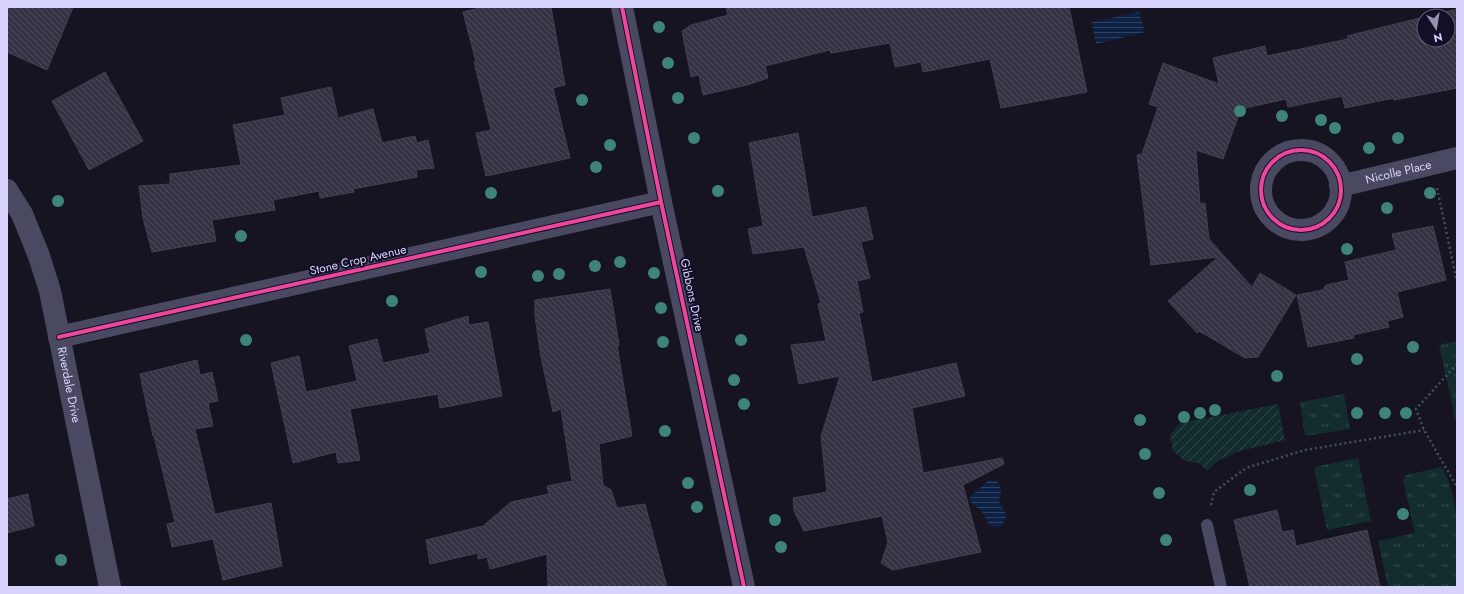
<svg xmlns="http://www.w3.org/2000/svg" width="1464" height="594" font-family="Jost,sans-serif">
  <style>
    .park { fill: url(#park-tufts) }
    .garden { fill: url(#garden-furrows) }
    .water { fill: url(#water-rules) }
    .building { fill: url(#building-back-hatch); stroke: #433f54 }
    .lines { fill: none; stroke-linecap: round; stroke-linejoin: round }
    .path { stroke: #44505f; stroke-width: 2.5; stroke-dasharray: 2 3; stroke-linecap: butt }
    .service { stroke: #4a4962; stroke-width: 12 }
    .minor { stroke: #4a4962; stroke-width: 22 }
    .cycleway-casing { stroke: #130f26; stroke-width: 6 }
    .cycleway { stroke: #ed469a; stroke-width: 4 }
    .tree { fill: #3e8478 }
    .labels { text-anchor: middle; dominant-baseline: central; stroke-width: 4; stroke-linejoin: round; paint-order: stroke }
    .street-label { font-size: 12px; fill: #d9d4ff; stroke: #130f26 }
  </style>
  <defs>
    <pattern id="park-tufts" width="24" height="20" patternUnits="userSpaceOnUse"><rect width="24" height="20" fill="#132c2d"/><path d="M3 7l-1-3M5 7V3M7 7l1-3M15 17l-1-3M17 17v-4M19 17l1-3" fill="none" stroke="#354a4c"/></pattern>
    <pattern id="garden-furrows" width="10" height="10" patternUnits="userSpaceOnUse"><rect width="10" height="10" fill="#132c2d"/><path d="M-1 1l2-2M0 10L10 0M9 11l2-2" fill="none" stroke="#354a4c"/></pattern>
    <pattern id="water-rules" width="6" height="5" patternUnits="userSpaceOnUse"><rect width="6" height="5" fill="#0d2144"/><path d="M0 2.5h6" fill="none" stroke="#304060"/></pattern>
    <pattern id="building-back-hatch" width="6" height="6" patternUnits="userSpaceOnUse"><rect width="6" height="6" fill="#343243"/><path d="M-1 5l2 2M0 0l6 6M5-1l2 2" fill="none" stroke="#514f5f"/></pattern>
  </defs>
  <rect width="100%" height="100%" fill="#161421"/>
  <path class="park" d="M1457,341V426L1439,345Z
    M1344,394L1350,429L1305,436L1300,402Z
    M1358,458L1371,521L1327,530L1314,467Z
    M1442,467C1462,503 1457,547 1457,587H1388L1378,541L1415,533L1403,480L1406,475Z"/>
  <path class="garden" d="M1278,404L1285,440L1240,451L1219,460L1207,471L1199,463L1185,461L1173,451L1170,435L1180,423Z"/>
  <path class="water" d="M1139,12L1145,32L1096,44L1092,22Z
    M989,480L997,481C1006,494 997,493 1000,503C1004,514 1011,514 1001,526L995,527L989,525L982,511L973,505L969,499L973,494Z"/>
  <path class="building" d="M7,7H73L47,70L7,52Z
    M484,7H551L565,85L553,88L570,158L486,176L476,133L491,130L474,62H476L463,12Z
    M726,7H1069L1087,92L1001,108L990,59L923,72L921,62L895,67L890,43L831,53L830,50L765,66L768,78L747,85L703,95L699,75L691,77L682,31L691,25L728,15Z
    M1457,9V88L1394,100V98L1345,108L1342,96L1288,107L1286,99L1241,109L1223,159L1196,150L1200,204L1205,203L1209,239L1252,287L1260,273L1296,295L1258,357L1245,358L1199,331L1197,333L1168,301L1218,257L1151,265L1137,155L1142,154L1158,107L1149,104L1163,63L1219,84L1213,58L1265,46L1267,56L1348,39L1347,36L1424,17V40H1448V16H1430Z
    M105,72L143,141L89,170L52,101Z
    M331,87L338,118L373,109L382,143L415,136L417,143L428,140L434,168L416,170L417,177L353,189L354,192L320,198L319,191L273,200L275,210L212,220L216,241L152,252L143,218L139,186L170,184V174L241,165L233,125L285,115L281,98Z
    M798,133L812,217L866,207L873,239L861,242L870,278L857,281L863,312L859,313L872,382L956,363L965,396L912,408L923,473L1002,458L1004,464L963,485L981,552L893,570L881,563L888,542L882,516L804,531L794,511L793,498L827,492L821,436L840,376L799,384L791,345L826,341L818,304L821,303L804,247L753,254L748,229L763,226L749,143Z
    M1433,226L1446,280L1397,292L1403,317L1387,321L1389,327L1353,335L1354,338L1308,347L1297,295L1323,290L1326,285L1349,280L1345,262L1396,250L1392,234Z
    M610,289L619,345H617L632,436L599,444L603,485L611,490L617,508L645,504L667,587H548L547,554L490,569L487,557L478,559V553L430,564L426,540L483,526L511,502L549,494L547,486L572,481L561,409L553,412L541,357L535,316V300Z
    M468,316L469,325L488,322L502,396L440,408L438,394L350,409L360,460L338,463L336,452L293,463L271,363L299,356L306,392L357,381L349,346L377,339L383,363L430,353L425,329Z
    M197,360L200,375L212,372L218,401L208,403L213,426L195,429L215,514L271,503L282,566L223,580L213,539L172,547L167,524L175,522L154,436H153L140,374Z
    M28,494L34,526L7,533V499Z
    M1277,510L1282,532L1293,530L1296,546L1367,530L1380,587H1250L1234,520Z"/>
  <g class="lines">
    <path class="path" d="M1437,188L1457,282
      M1457,364L1416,409L1424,430L1457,487
      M1211,505L1214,492L1246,468L1305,450L1424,430"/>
    <path class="service" d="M1207,525L1221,587"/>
    <g class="minor">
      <path d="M622,7L661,202L744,587"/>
      <circle cx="1301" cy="190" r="40"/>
      <path id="s1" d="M1340,186L1457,158"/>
      <path id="s2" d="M7,190L22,214L39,256L50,291L110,587"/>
      <path d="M59,337L661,202"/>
    </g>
    <defs>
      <path id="cycleway" d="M622,7L661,202L744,587
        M1261 190a40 40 0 1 1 80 0a40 40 0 1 1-80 0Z
        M59,337L661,202"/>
    </defs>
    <use href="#cycleway" class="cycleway-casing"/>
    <use href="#cycleway" class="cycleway"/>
  </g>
  <g class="tree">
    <circle cx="659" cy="27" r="6"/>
    <circle cx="668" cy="63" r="6"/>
    <circle cx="678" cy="98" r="6"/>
    <circle cx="582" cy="100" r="6"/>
    <circle cx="1240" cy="111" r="6"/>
    <circle cx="1282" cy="116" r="6"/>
    <circle cx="1321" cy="120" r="6"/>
    <circle cx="1335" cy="128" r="6"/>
    <circle cx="694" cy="138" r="6"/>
    <circle cx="1398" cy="138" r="6"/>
    <circle cx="610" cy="145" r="6"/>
    <circle cx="1369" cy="148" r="6"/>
    <circle cx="596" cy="167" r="6"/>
    <circle cx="718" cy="191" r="6"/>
    <circle cx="491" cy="193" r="6"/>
    <circle cx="1430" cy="193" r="6"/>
    <circle cx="58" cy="201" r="6"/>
    <circle cx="1387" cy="208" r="6"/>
    <circle cx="241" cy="236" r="6"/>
    <circle cx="1347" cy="249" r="6"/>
    <circle cx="620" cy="262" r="6"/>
    <circle cx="595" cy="266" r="6"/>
    <circle cx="481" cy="272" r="6"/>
    <circle cx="654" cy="273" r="6"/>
    <circle cx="559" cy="274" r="6"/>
    <circle cx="538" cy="276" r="6"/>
    <circle cx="392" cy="301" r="6"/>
    <circle cx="661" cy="308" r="6"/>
    <circle cx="246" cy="340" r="6"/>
    <circle cx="741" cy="340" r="6"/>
    <circle cx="663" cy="342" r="6"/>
    <circle cx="1413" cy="347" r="6"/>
    <circle cx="1357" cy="359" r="6"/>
    <circle cx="1277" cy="376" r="6"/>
    <circle cx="734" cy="380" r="6"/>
    <circle cx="744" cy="404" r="6"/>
    <circle cx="1215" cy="410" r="6"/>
    <circle cx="1200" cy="413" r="6"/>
    <circle cx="1357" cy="413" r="6"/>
    <circle cx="1385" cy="413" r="6"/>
    <circle cx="1406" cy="413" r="6"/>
    <circle cx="1184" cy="417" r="6"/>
    <circle cx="1140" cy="420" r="6"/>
    <circle cx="665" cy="431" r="6"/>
    <circle cx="1145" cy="454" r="6"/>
    <circle cx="688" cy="483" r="6"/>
    <circle cx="1250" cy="490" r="6"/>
    <circle cx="1159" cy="493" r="6"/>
    <circle cx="697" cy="507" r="6"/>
    <circle cx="1403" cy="514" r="6"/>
    <circle cx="775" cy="520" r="6"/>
    <circle cx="1166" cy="540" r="6"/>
    <circle cx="781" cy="547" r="6"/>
    <circle cx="61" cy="560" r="6"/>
  </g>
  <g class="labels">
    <g class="street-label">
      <text stroke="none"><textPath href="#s1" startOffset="60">Nicolle Place</textPath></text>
      <text transform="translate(358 260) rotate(-13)">Stone Crop Avenue</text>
      <text transform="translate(692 295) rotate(78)">Gibbons Drive</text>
      <text stroke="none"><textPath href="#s2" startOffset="206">Riverdale Drive</textPath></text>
    </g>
  </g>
  <rect width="1464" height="594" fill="none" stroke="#d9d4ff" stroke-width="16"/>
  <g transform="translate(1436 28) rotate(168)"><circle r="19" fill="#130f26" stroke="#625e7d"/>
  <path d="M0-3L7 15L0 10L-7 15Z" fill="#9591b1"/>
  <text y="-6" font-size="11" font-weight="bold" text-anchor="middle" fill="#d9d4ff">N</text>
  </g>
</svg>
